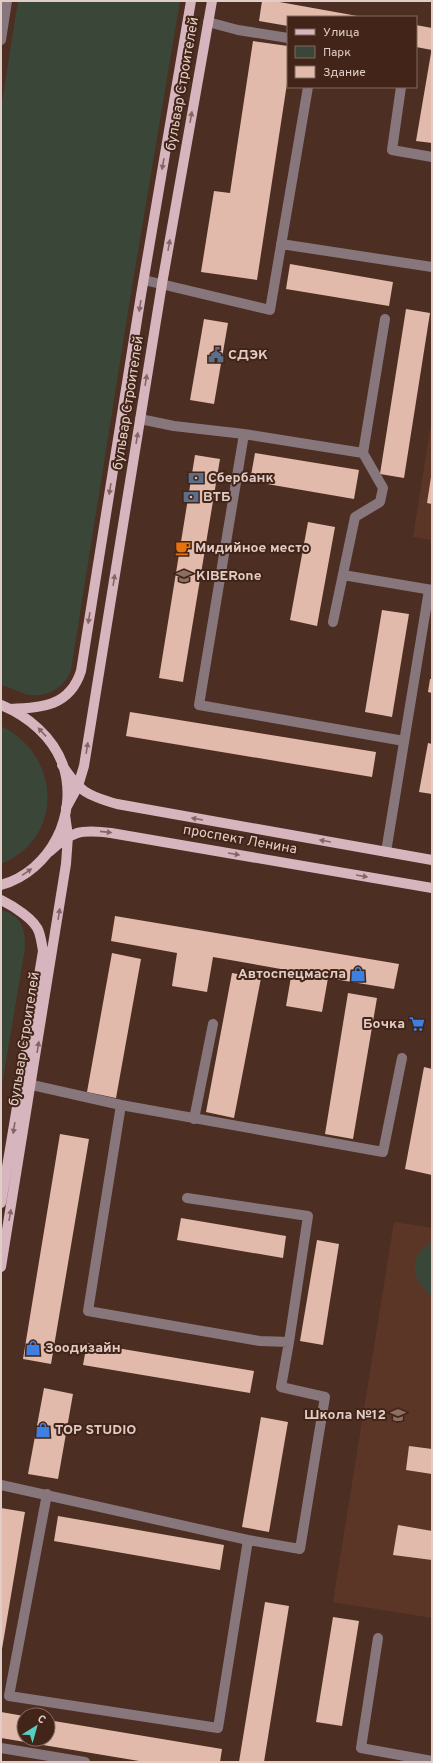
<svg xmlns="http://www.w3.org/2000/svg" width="433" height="1763" font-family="Overpass,sans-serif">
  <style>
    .built { fill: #5b3627 }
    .green { fill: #3a4738 }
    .building { fill: #e1baab }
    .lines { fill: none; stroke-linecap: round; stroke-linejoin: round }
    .minor { stroke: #87777c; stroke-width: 10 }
    .major { stroke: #d7b5bf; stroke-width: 10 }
    .oneway { fill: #856563 }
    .labels { text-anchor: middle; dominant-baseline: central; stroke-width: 4; stroke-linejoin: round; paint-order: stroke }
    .street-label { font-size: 14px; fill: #e1cdc5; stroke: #422418 }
    .poi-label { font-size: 14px; font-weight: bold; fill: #e1cdc5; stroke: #422418; text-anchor: start }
  </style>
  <rect width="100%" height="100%" fill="#4d2e22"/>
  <path class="built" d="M432,418V540L413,537Z
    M394,1222L432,1228V1618L333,1602Z"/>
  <path class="green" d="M18,1H180L131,293L71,670C64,689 45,699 25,694C17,691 9,687 1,685V108Z
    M1,726C61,755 65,838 1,864Z
    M1,910C22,916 25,928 25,948L1,1091Z
    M432,1243V1296C412,1283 406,1255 432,1243Z"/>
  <path class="building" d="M262,1H274L363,17H288V26L259,21Z
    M416,25L432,28V50L416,47Z
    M253,41L288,46V77L257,280L201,272L214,191L230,193Z
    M431,53H432V143L416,141Z
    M290,264L393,282L389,306L286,289Z
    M406,309L430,313L404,478L380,474Z
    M204,319L228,323L214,404L190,400Z
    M255,453L359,470L354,499L250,481Z
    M195,455L220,459L183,682L159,678Z
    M431,477H432V504L427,503Z
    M308,522L335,527L317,626L290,620Z
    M382,610L409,614L392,717L365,712Z
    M430,679H432V693L428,692Z
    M130,712L376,752L372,777L126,736Z
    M428,743L432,744V794L419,792Z
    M115,916L399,964L394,989L328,978L322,1012L286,1006L292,971L213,957L207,992L172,986L177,953L111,941Z
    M112,953L141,959L116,1098L87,1092Z
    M232,973L261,978L234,1118L206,1112Z
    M348,993L377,998L353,1139L325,1134Z
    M424,1067L432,1069V1175L405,1169Z
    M60,1134L89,1139L51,1364L23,1359Z
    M181,1218L286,1236L283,1258L177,1240Z
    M317,1240L339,1244L323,1345L300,1341Z
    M87,1343L254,1371L250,1393L83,1365Z
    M44,1388L73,1394L58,1479L28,1474Z
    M261,1417L288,1422L269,1532L242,1527Z
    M409,1446L432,1449V1474L406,1470Z
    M1,1508L25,1512L2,1649H1Z
    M58,1516L224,1545L220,1570L54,1541Z
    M398,1525L432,1531V1560L393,1555Z
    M265,1602L289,1606L264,1762H239Z
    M333,1617L359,1621L342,1726L316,1722Z
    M1,1712L24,1716V1739H48V1720L222,1749L220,1762H145L1,1738Z"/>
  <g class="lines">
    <path class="minor" d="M208,22L238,30L288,38
      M1,40L7,1
      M401,87L392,150L432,157
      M281,244L432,267
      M144,280L270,310L308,87
      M140,419L174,426L244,434L363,453L383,488L380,502L355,517L333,622
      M244,434L199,705L404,741
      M363,453L385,319
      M343,575L432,590
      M386,852L429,590
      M32,1085L121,1105L383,1152L402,1058
      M121,1105L88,1311L260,1341L289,1342L308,1216L187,1198
      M194,1119L213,1024
      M1,1485L248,1540L300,1549L325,1397L281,1387L289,1342
      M47,1494L9,1696L218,1728L248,1540
      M378,1638L361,1748L432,1761
      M1,1748L85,1762"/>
    <path class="major" d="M1,705C28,716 53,737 63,765C79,814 51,871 1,885
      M10,709C42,708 70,706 81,671L141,295L191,1
      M62,765C80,792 86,795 117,804L432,860
      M66,808L78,786L84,766L162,284L212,1
      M49,852C72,831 80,829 111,833L432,888
      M1,900C13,906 35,919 39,932C41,938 42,945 43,951L1,1203
      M1,1267L66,864L68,836L65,815"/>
  </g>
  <defs><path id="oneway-solid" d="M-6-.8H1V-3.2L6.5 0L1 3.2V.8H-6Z"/></defs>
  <g class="oneway">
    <use href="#oneway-solid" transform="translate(191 117) rotate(-80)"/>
    <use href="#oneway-solid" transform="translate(163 164) rotate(100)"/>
    <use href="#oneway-solid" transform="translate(169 245) rotate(-80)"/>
    <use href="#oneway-solid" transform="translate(140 306) rotate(99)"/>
    <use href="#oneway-solid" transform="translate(146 380) rotate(-81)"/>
    <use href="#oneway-solid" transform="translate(137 438) rotate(-81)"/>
    <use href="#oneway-solid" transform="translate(110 489) rotate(99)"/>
    <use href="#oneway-solid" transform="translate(114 580) rotate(-81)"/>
    <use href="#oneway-solid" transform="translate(89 618) rotate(99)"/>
    <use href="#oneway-solid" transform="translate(42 732) rotate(-133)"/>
    <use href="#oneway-solid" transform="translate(87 748) rotate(-81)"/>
    <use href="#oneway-solid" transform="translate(197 819) rotate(-170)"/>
    <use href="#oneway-solid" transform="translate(106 832) rotate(6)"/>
    <use href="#oneway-solid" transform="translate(325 841) rotate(-170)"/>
    <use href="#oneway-solid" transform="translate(234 854) rotate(10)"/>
    <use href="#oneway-solid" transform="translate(27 872) rotate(-35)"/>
    <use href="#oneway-solid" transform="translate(362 876) rotate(10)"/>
    <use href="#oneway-solid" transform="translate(59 914) rotate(-81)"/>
    <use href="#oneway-solid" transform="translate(38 1047) rotate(-81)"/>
    <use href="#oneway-solid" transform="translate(14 1128) rotate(99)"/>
    <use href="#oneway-solid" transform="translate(10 1215) rotate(-80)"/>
  </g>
  <defs>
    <symbol id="civic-bare" viewBox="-9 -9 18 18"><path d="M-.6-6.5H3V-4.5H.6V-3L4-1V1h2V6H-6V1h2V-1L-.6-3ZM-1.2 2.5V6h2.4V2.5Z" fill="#5c6f8a" stroke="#422418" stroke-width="2.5" paint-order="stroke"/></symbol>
    <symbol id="bank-bare" viewBox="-9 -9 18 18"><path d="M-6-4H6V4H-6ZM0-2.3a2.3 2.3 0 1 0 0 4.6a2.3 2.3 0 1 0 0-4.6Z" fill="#5c6f8a" stroke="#422418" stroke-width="2.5" paint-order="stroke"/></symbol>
    <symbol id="cafe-bare" viewBox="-9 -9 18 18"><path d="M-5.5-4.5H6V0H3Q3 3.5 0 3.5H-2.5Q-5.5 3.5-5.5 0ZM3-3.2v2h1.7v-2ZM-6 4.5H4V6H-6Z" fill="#e8710a" stroke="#422418" stroke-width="2.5" paint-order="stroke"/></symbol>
    <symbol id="school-bare" viewBox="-9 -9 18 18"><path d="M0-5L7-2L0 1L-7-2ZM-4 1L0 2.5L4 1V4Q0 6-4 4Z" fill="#8d6e63" stroke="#422418" stroke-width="2.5" paint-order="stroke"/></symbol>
    <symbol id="shop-bare" viewBox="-9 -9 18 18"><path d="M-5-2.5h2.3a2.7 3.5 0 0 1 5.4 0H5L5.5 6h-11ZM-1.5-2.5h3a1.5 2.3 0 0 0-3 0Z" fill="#3f7fe0" stroke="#422418" stroke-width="2.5" paint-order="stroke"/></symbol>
    <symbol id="supermarket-bare" viewBox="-9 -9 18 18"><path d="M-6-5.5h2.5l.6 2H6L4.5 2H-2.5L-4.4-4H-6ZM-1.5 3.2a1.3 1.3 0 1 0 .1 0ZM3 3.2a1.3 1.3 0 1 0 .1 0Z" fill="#3f7fe0" stroke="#422418" stroke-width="2.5" paint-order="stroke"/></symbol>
  </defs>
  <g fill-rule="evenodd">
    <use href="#civic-bare" x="205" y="344" width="22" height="22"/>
    <use href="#bank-bare" x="185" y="467" width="22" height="22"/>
    <use href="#bank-bare" x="180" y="486" width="22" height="22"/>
    <use href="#cafe-bare" x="172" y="537" width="22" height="22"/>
    <use href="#school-bare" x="173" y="565" width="22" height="22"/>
    <use href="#shop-bare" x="347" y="963" width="22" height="22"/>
    <use href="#supermarket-bare" x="406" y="1013" width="22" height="22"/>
    <use href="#shop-bare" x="22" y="1337" width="22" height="22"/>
    <use href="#school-bare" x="387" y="1404" width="22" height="22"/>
    <use href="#shop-bare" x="32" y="1419" width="22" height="22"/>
  </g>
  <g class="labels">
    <g class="street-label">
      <text transform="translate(183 84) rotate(-80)">бульвар Строителей</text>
      <text transform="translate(129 403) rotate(-81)">бульвар Строителей</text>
      <text transform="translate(240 840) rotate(10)">проспект Ленина</text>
      <text transform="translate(25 1039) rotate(-81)">бульвар Строителей</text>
    </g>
    <g class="poi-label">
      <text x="228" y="355">СДЭК</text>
      <text x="208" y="478">Сбербанк</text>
      <text x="203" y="497">ВТБ</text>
      <text x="195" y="548">Мидийное место</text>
      <text x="196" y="576">KIBERone</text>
      <text x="346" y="974" text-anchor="end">Автоспецмасла</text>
      <text x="405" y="1024" text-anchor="end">Бочка</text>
      <text x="45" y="1348">Зоодизайн</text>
      <text x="386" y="1415" text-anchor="end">Школа №12</text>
      <text x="55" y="1430">TOP STUDIO</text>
    </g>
  </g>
  <rect width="433" height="1763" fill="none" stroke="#e1cdc5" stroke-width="4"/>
  <rect x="287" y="16" width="130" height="72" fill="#422418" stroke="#82685d"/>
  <rect x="295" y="29" width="20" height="6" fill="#d7b5bf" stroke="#82685d"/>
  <text x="323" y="36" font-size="12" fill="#e1cdc5">Улица</text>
  <rect x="295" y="46" width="20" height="12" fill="#3a4738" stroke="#82685d"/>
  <text x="323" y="56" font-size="12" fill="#e1cdc5">Парк</text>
  <rect x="295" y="66" width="20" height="12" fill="#e1baab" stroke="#82685d"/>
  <text x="323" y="76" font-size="12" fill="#e1cdc5">Здание</text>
  <g transform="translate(36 1727) rotate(37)"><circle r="19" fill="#422418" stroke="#82685d"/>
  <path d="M0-3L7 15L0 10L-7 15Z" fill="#58cec0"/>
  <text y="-6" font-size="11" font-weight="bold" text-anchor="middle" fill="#e1cdc5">С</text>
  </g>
</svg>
